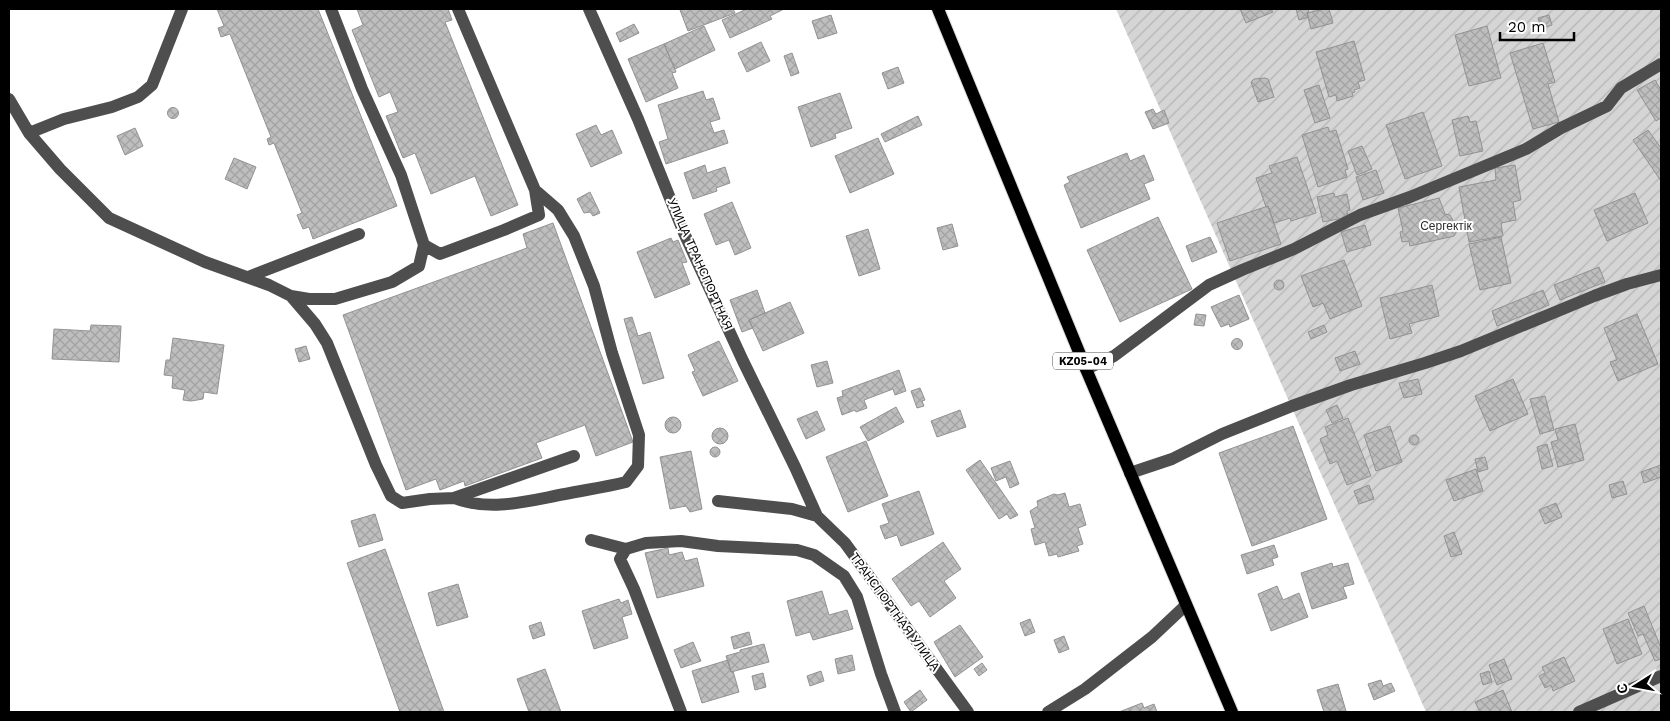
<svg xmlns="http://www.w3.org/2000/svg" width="1670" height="721" font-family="'Work Sans',sans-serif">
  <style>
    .garden { fill: url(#garden-furrows) }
    .building { fill: url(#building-cross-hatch); stroke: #929292 }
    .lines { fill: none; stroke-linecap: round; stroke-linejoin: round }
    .major-casing { stroke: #dbdbdb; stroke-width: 14 }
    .minor { stroke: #4e4e4e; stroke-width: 12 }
    .major { stroke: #000; stroke-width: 12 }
    .labels { text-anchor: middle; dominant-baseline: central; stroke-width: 4; stroke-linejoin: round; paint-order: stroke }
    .shield { fill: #fff; stroke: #4c4c4c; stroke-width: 1 }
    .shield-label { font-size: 11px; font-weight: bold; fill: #000 }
    .park-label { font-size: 12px; fill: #2c2c2c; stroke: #fff }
    .street-label { font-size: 12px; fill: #000; stroke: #fff }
  </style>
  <defs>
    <pattern id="garden-furrows" width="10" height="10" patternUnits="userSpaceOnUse" patternTransform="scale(1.25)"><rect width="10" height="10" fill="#d5d5d5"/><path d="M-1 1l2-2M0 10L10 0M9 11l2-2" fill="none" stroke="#b5b5b5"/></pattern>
    <pattern id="building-cross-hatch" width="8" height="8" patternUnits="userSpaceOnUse" patternTransform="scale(1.25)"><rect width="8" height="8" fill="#bebebe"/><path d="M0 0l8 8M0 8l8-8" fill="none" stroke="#a2a2a2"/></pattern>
  </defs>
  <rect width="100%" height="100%" fill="#fff"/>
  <path class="garden" d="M1116,9H1661V712H1426Z"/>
  <path class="building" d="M217,9H318L397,206L313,239L309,227L303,229L297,215L302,213L274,143L269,145L267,139L271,137L230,34L221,37L218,28L224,26Z
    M357,9H448L452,20L445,22L518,205L491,216L475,176L431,194L415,153L403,158L386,116L398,112L390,92L379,97L352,30L363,25Z
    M682,9H733L735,13L688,31L680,10Z
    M747,9H784L770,16L772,19L730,38L722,20Z
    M1240,9H1271L1273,12L1246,23Z
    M1296,9H1308L1309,13H1307L1309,17L1299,20Z
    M1324,9H1329L1333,23L1311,29L1307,13Z
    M831,15L837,33L818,39L812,21Z
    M1549,15L1552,25L1541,28L1538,18Z
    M634,24L639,33L620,42L616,33Z
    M704,26L715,50L675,69L664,44Z
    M1487,26L1501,78L1469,86L1455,35Z
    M1354,41L1365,80L1358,82L1360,88L1354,90L1355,92L1352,93L1353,96L1337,101L1336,95L1329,97L1316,52Z
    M761,42L770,61L747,72L738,53Z
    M1543,43L1555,82L1548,84L1559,122L1533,129L1510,53Z
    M664,44L676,72L672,73L678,88L646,102L628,59Z
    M792,53L799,73L791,76L784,56Z
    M898,67L904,83L888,89L882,73Z
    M1265,78L1268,79L1274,97L1258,102L1251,82L1254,79Z
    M1655,80L1661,90V118L1656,121L1637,90Z
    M1319,85L1330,118L1315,123L1304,90Z
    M703,91L706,100L713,98L720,119L710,122L714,133L724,130L728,143L666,164L659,142L668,139L658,105Z
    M840,93L852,128L835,134L836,138L811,147L798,107Z
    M167.5 113a5.5 5.5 0 1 1 11 0a5.5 5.5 0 1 1-11 0Z
    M1153,109L1156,114L1164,110L1169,123L1153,129L1145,112Z
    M1423,112L1442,166L1405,179L1386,125Z
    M918,116L922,125L885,142L881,134Z
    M1468,116L1470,122L1476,121L1483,151L1460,156L1452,120Z
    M596,125L601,135L612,130L622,153L591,167L576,134Z
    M1328,127L1330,132L1336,130L1348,169L1345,170L1347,177L1318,187L1302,135Z
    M135,128L143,146L125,155L117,136Z
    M1648,130L1661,148V181L1633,140Z
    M878,138L894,174L850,193L835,156Z
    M1362,146L1372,169L1357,175L1348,151Z
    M1127,153L1130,161L1144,155L1154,180L1144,184L1150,199L1081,228L1064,185L1070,182L1067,177Z
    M1297,157L1316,213L1291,221L1290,218L1274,223L1268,206L1266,207L1256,178L1272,173L1269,166Z
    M234,158L256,167L247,189L225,179Z
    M705,165L707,173L725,167L730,183L716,188L717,191L693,199L684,173Z
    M1515,165L1521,200L1513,202L1516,220L1501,223L1503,236L1469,242L1459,187L1496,180L1495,168Z
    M1376,170L1384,193L1363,200L1356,177Z
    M590,192L600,213L593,216L590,212L584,213L577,199Z
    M1334,193L1335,197L1347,194L1350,210L1347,211L1348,217L1323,222L1317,197Z
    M1635,193L1648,223L1607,241L1594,210Z
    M1439,198L1445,214L1450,215L1455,224L1456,233L1454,236L1410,246L1409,241L1402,242L1400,232L1403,231L1398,208Z
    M732,202L751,248L735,255L729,240L716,245L704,214Z
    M1268,206L1281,244L1230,261L1217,223Z
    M1158,217L1192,289L1120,322L1087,250Z
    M553,223L633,442L596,456L585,425L536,443L542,458L465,486L464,481L440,490L436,479L406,490L343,315L527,248L523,234Z
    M952,224L958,246L943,250L937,228Z
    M1365,225L1371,245L1347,252L1341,232Z
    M868,229L880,269L859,276L846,236Z
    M1210,237L1217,252L1192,262L1186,246Z
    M1501,237L1511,283L1480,290L1469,244Z
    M671,238L673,242L678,240L687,262L682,263L690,284L655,298L637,252Z
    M1344,260L1362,306L1330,319L1323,303L1313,307L1301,276Z
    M1599,267L1605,282L1560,300L1554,285Z
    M1274 285a5 5 0 1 1 10 0a5 5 0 1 1-10 0Z
    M1432,285L1439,316L1409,324L1412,333L1390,339L1380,298Z
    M757,290L765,313L749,320L753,328L742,332L730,300Z
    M1543,290L1549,305L1497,326L1492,311Z
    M1239,295L1249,319L1230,327L1229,324L1221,327L1211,307Z
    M790,302L804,333L763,351L749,320Z
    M1196,314L1206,315L1204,326L1194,325Z
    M1637,314L1658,364L1618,381L1610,362L1617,360L1604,328Z
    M632,317L638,336L650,332L664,378L643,384L624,319Z
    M91,325L121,326L119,362L52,359L54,329L90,331Z
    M1324,325L1327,332L1311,339L1308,332Z
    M173,338L224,345L217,394L204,392L203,399L191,401L183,400L185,390L172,388L173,376L164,375L166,360H170Z
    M1231.5 344a5.5 5.5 0 1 1 11 0a5.5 5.5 0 1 1-11 0Z
    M719,341L738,381L703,396L692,372L695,371L688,355Z
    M306,346L310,359L299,362L295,349Z
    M1355,351L1360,364L1340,371L1335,358Z
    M827,361L833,383L817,387L811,365Z
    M899,370L906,391L895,395L893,389L864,400L867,408L856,412L855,410L842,415L837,398L843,396L842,391Z
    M1418,379L1422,394L1404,398L1399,383Z
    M1513,379L1528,414L1490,431L1475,396Z
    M920,388L925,400L922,401L924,406L917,408L911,391Z
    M1545,396L1554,430L1540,434L1530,399Z
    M1337,405L1343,418L1332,423L1326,410Z
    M896,407L904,422L868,441L860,427Z
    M960,410L966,427L937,437L931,421Z
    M817,411L825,430L806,439L797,419Z
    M665 425a8 8 0 1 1 16 0a8 8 0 1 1-16 0Z
    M1348,418L1371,476L1347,485L1337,461L1330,464L1320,439L1328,435L1325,427Z
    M1575,424L1584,460L1558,467L1551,442L1558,440L1555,429Z
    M1293,426L1327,519L1252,546L1219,453Z
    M1390,426L1402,462L1376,471L1364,435Z
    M712 436a8 8 0 1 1 16 0a8 8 0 1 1-16 0Z
    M1409 440a5 5 0 1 1 10 0a5 5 0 1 1-10 0Z
    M866,441L888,496L848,512L826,457Z
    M1547,444L1553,466L1542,469L1537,447Z
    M710 452a5 5 0 1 1 10 0a5 5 0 1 1-10 0Z
    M691,451L702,509L690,512L686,506L670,509L660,457Z
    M1485,457L1488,469L1478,472L1475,459Z
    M980,460L1018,515L1010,519L1007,514L999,519L966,470Z
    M1010,461L1019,484L1010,488L1006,477L996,481L991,468Z
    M1661,465V477L1644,483L1641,472Z
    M1476,469L1483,491L1454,501L1446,480Z
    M1623,481L1627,494L1612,498L1609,485Z
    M1369,485L1374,499L1359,504L1354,491Z
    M919,491L934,534L901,546L897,535L885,539L880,526L889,523L882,504Z
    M1065,493L1069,507L1080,504L1086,525L1078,528L1083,544L1077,546L1079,551L1058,557L1057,554L1049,556L1045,542L1035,545L1031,529L1035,528L1030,511L1038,506L1037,501L1054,494L1058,495Z
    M1556,503L1562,517L1545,524L1539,510Z
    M375,514L383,540L359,547L351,521Z
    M1454,532L1462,554L1451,557L1444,536Z
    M943,542L961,569L944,581L956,598L930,617L919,601L911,606L892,579Z
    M1274,545L1278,557L1272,559L1274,565L1247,574L1241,555Z
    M668,548L669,555L682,552L685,561L697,558L704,586L657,598L645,553Z
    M385,549L444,712H400L347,563Z
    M1332,563L1333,567L1348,563L1354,584L1343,587L1347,598L1312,609L1301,573Z
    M458,584L468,617L437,626L428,593Z
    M1277,586L1283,600L1299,593L1308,617L1271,631L1258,594Z
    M822,591L829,615L847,610L853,629L813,640L810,632L796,636L787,601Z
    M619,599L621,603L628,600L632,614L622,617L628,638L594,649L582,611Z
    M1644,606L1661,648V659L1655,661L1643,634L1638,636L1628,613Z
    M1030,619L1035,632L1025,636L1020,623Z
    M1628,619L1642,654L1617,664L1603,629Z
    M541,622L545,635L533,639L529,626Z
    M960,625L983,657L955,677L934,642Z
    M749,632L752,644L734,649L731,637Z
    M1064,636L1069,649L1059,653L1054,640Z
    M693,642L701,661L681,668L674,650Z
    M764,644L769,662L731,672L726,656L740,652V650Z
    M852,655L855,670L838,674L835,659Z
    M1564,657L1575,681L1553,691L1551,685L1545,688L1539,676L1545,673L1542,667Z
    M1504,659L1512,679L1497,685L1489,665Z
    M728,660L731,672L733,671L739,692L702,703L692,671Z
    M982,663L987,670L979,676L974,669Z
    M545,669L561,712H529L517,679Z
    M821,671L824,681L810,686L807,676Z
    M1489,671L1492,682L1483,685L1480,674Z
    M763,673L766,687L755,690L752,676Z
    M1381,680L1383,686L1391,683L1395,691L1374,700L1368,684Z
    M1338,684L1346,711L1324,712L1317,690Z
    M920,690L927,700L911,712L904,702Z
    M1503,690L1512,712H1480L1475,702Z
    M1142,703L1144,708L1154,704L1157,712H1119Z"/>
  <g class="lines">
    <defs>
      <path id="major" d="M938,9L1086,369L1232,712"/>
    </defs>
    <use href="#major" class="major-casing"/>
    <path class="minor" d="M182,9L152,85L138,97L112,107L64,119L29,133L60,169L109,218L205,262L269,285L291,296L309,299H335L392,282L419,266L424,245L401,175L362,89L331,9
      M589,9L638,119L684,233L743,361L795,467L817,516L845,543L968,712
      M9,99L29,133
      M424,245L440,254L504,230L539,215L535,190L458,9
      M248,277L359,234
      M291,296L315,324L327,343L376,465L391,496L402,503L430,499L454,498L574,456
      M1086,369L1114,356L1209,285L1242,270L1294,249L1360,215L1410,197L1526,149L1561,128L1607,106L1621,88L1661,64
      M1130,473L1172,459L1222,434L1292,406L1351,385L1425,363L1461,351L1594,296L1627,284L1661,275
      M454,498C491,512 527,501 565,494C585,490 606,487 626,482L638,466L639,435L612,353L594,286L574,236L558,210L535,190
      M718,501L792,509L817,516
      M591,540L626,549L646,543L681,541L718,546L797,550L814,555L844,576L857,597L881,674L895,712
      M626,549L620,559L634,589L681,712
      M1048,712L1085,689L1152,637L1186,605
      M1579,712L1661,676"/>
    <use href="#major" class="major"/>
  </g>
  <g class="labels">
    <rect class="shield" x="1053" y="352.5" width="60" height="17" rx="4"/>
    <g class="shield-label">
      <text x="1083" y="361">KZ05-04</text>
    </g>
    <g class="park-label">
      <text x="1446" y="226">Сергектік</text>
    </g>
    <g class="street-label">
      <text transform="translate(700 264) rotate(66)">УЛИЦА ТРАНСПОРТНАЯ</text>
      <text transform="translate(895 612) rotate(54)">ТРАНСПОРТНАЯ УЛИЦА</text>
    </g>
  </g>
  <rect width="1670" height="721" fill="none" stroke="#000000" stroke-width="20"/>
  <g transform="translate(1635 686) rotate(259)" stroke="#ffffff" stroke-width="4" paint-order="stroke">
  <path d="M0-4L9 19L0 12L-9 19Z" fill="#000000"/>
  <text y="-8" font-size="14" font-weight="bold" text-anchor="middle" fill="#000000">С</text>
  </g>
  <path d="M1500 32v8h74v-8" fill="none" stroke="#000000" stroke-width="2.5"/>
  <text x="1508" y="32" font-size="15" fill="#000000" stroke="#ffffff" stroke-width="4" paint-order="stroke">20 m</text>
</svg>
